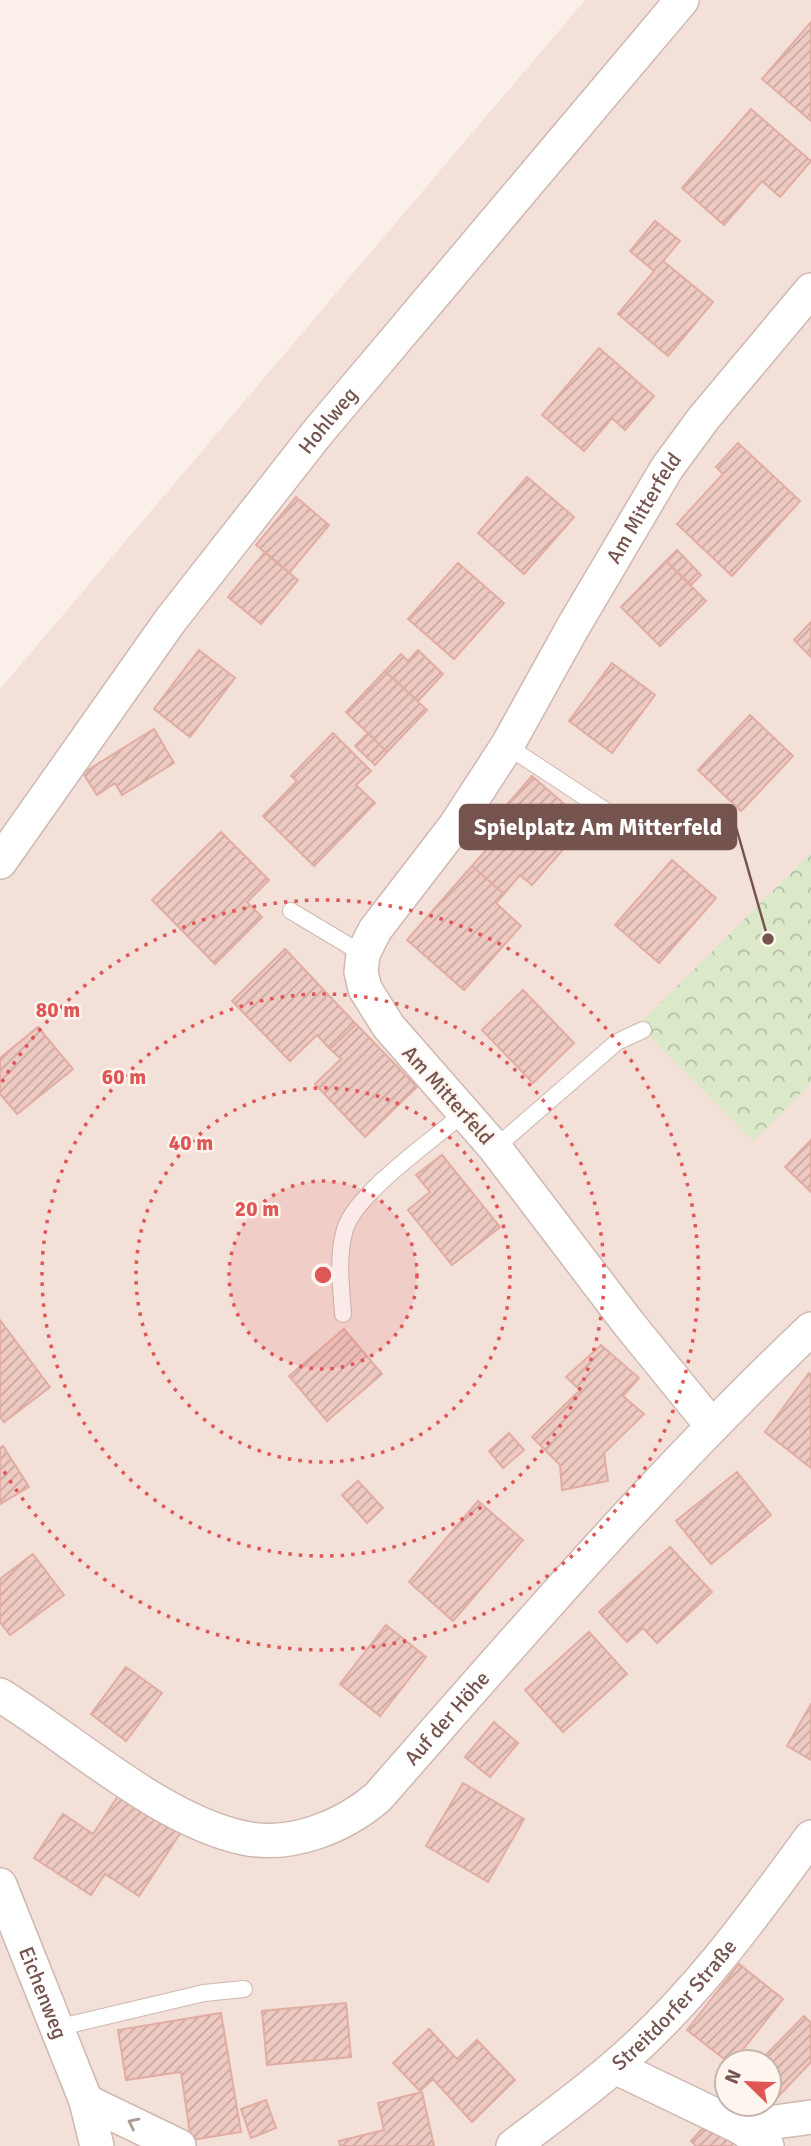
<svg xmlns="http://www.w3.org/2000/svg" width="811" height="2146" font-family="Signika,sans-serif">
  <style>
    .residential { fill: #f3e0d8; fill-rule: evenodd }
    .park { fill: url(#park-crowns) }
    .building { fill: url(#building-hatch); stroke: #e1ada3; stroke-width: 2 }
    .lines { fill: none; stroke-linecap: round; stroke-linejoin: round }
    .service-casing { stroke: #cfb8b2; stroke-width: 18 }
    .minor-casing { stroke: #cfb8b2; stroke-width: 36 }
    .service { stroke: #fff; stroke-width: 16 }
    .minor { stroke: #fff; stroke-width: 33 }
    .oneway { stroke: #ac9895 }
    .ring { fill: none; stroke: #de5655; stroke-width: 3.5; stroke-dasharray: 3.5 7 }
    .labels { text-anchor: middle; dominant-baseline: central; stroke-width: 5; stroke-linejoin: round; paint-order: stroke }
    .street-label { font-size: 21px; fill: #75534e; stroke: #fef5ef }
    .centre { fill: #de5655; stroke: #fef5ef; stroke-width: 3.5 }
    .ring-label { font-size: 21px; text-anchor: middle; font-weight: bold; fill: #de5655; stroke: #fef5ef; stroke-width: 5; stroke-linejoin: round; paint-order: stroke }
    .leader { fill: none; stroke: #75534e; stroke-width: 2.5 }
    .callout-dot { fill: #75534e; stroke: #fef5ef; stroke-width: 2.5 }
    .callout { fill: #75534e; stroke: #75534e; stroke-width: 2.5 }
    .callout-label { font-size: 23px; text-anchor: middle; font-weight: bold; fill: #fff }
  </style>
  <defs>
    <pattern id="park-crowns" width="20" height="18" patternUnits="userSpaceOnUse" patternTransform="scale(1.75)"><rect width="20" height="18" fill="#dce9c8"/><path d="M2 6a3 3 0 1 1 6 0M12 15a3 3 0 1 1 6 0" fill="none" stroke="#b7bfa5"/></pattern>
    <pattern id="building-hatch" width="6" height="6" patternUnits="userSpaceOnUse" patternTransform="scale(1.75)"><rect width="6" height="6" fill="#efcac2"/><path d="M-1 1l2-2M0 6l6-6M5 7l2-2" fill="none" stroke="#c6a7a0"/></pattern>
  </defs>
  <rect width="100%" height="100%" fill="#fbf0e9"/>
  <path class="residential" d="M585,0H811V2146H0V689ZM727,2062H769V2104H727Z"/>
  <path class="park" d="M811,853V1083L753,1141L638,1025Z"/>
  <path class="building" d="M811,22V121L762,79Z
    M751,109L811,161L780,197L762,181L724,225L682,188Z
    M655,221L680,241L663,261L713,302L668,356L618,314L654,271L630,251Z
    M599,348L654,396L625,430L612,418L584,451L542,415Z
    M738,443L800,501L732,576L677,524L723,474L716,467Z
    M527,477L574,517L524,574L478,533Z
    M296,497L329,525L289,573L256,545Z
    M677,550L701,575L691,585L666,561Z
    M265,552L298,580L261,624L228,597Z
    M666,561L706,601L660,646L621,607Z
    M458,563L504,603L454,659L408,619Z
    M811,622V657L794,640Z
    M199,650L235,678L190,737L154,709Z
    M418,650L443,674L418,701L385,671L401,654L408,661Z
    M612,663L655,695L612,753L569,721Z
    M385,671L427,710L387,752L346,712Z
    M750,715L793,756L741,811L698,770Z
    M154,729L174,763L122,795L115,783L97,795L83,773Z
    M333,733L371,771L356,785L375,803L314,866L263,816L297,781L291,776Z
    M368,733L387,752L375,765L355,746Z
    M532,776L586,823L532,885L520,875L504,894L472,866L487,849L476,840Z
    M221,832L269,880L247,902L262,917L215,964L152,900Z
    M672,860L716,898L659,963L615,925Z
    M472,866L504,894L496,903L521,926L464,990L407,940Z
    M285,949L356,1024L330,1049L317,1035L290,1061L232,1001Z
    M523,990L574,1043L533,1083L482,1030Z
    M356,1024L417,1087L365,1137L315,1084L341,1059L330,1049Z
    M38,1027L73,1069L17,1114L0,1094V1058Z
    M811,1140V1192L785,1167Z
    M442,1155L500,1227L452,1265L408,1210L430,1192L416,1175Z
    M0,1320L50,1387L4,1422L0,1417Z
    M344,1329L382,1374L327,1421L289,1376Z
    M601,1345L639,1378L623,1396L644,1414L604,1453L608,1481L562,1490L560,1465L532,1437L580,1390L566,1377Z
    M809,1373L811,1375V1468L765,1432Z
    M509,1433L524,1450L503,1468L489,1451Z
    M3,1446L29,1487L0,1504V1448Z
    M737,1472L771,1515L711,1564L676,1521Z
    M358,1481L383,1508L367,1523L342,1495Z
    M478,1501L523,1540L453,1621L409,1582Z
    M670,1547L712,1592L657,1643L643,1628L627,1642L599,1612Z
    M33,1554L64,1595L10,1635L0,1622V1579Z
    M386,1625L426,1657L380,1716L340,1684Z
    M589,1632L627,1674L563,1732L525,1690Z
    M126,1667L162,1693L126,1741L91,1714Z
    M811,1704V1760L787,1746Z
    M494,1722L518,1743L490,1777L465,1757Z
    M463,1783L524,1819L488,1882L426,1846Z
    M120,1793L181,1832L139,1896L105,1874L91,1895L34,1858L63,1814L93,1834Z
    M739,1964L783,1999L733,2062H728L687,2030Z
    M346,2003L351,2057L267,2065L262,2011Z
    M221,2013L241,2132L191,2140L181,2072L126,2080L118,2030Z
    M804,2016L811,2023V2062L773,2102L769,2098V2062H759Z
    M429,2029L457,2059L477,2040L515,2080L472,2122L433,2079L420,2091L393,2063Z
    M422,2092L434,2146H340L339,2141L384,2130L378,2103Z
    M266,2100L276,2128L251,2138L241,2109Z
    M711,2119L735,2141L731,2146H696L691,2141Z"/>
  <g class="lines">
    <defs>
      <path id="service" d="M507,746L635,830
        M291,911L363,954
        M495,1148L617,1042L643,1030
        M343,1314C341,1286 337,1257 345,1229C357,1192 434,1139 464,1113
        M56,2028L204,1993L244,1989"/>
      <g id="minor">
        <path id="s1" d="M0,862L170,621L318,432L682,0"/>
        <path id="s2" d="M712,1426L629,1324L495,1148L389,1027L365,989L361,972L363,954L375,930L455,826L507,746L573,627L667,468L703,419L811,290"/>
        <path id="s3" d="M0,1695C72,1739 161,1821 244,1838C291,1848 343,1827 378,1797C518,1637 657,1475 811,1329"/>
        <path id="s4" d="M0,1885L86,2101L97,2146"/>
        <path d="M615,2067L740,2127L767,2146"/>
        <path d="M86,2101L179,2146"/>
        <path d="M740,2127L811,2117"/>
        <path id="s5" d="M513,2146C547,2120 582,2095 614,2067C691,2002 752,1918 811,1837"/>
      </g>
    </defs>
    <use href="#service" class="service-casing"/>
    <use href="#minor" class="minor-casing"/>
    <use href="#service" class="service"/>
    <use href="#minor" class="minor"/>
  </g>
  <defs><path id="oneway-chevron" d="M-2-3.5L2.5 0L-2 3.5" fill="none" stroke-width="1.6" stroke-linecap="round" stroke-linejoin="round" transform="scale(1.75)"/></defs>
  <use class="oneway" href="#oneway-chevron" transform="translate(133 2123) rotate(-154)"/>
  <circle cx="323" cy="1275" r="94" fill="#de5655" fill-opacity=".12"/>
  <g class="ring">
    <circle cx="323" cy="1275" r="94"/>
    <circle cx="323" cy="1275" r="187"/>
    <circle cx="323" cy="1275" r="281"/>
    <path d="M2 1082A375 375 0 1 1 2 1468"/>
  </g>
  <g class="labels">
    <g class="street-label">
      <text stroke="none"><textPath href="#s1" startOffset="550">Hohlweg</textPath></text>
      <text stroke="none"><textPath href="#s2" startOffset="1122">Am Mitterfeld</textPath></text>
      <text transform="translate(448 1095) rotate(48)">Am Mitterfeld</text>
      <text stroke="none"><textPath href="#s3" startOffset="534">Auf der Höhe</textPath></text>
      <text stroke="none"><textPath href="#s4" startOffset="116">Eichenweg</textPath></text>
      <text stroke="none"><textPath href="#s5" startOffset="215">Streitdorfer Straße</textPath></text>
    </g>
  </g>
  <circle cx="323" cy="1275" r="10" class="centre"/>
  <g class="ring-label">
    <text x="58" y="1017">80 m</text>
    <text x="124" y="1084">60 m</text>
    <text x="191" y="1150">40 m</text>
    <text x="257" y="1216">20 m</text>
  </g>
  <path class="leader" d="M768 939L736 827"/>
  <circle class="callout-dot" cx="768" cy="939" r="7"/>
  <rect class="callout" x="460" y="805" width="276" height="44" rx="7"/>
  <g class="callout-label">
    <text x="598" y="835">Spielplatz Am Mitterfeld</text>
  </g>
  <g transform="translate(748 2083) rotate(293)"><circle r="33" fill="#fef5ef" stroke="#c7b4af" stroke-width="2"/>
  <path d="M0-5L12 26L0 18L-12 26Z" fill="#de5655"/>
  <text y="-10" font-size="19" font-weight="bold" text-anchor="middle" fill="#75534e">N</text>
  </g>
</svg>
